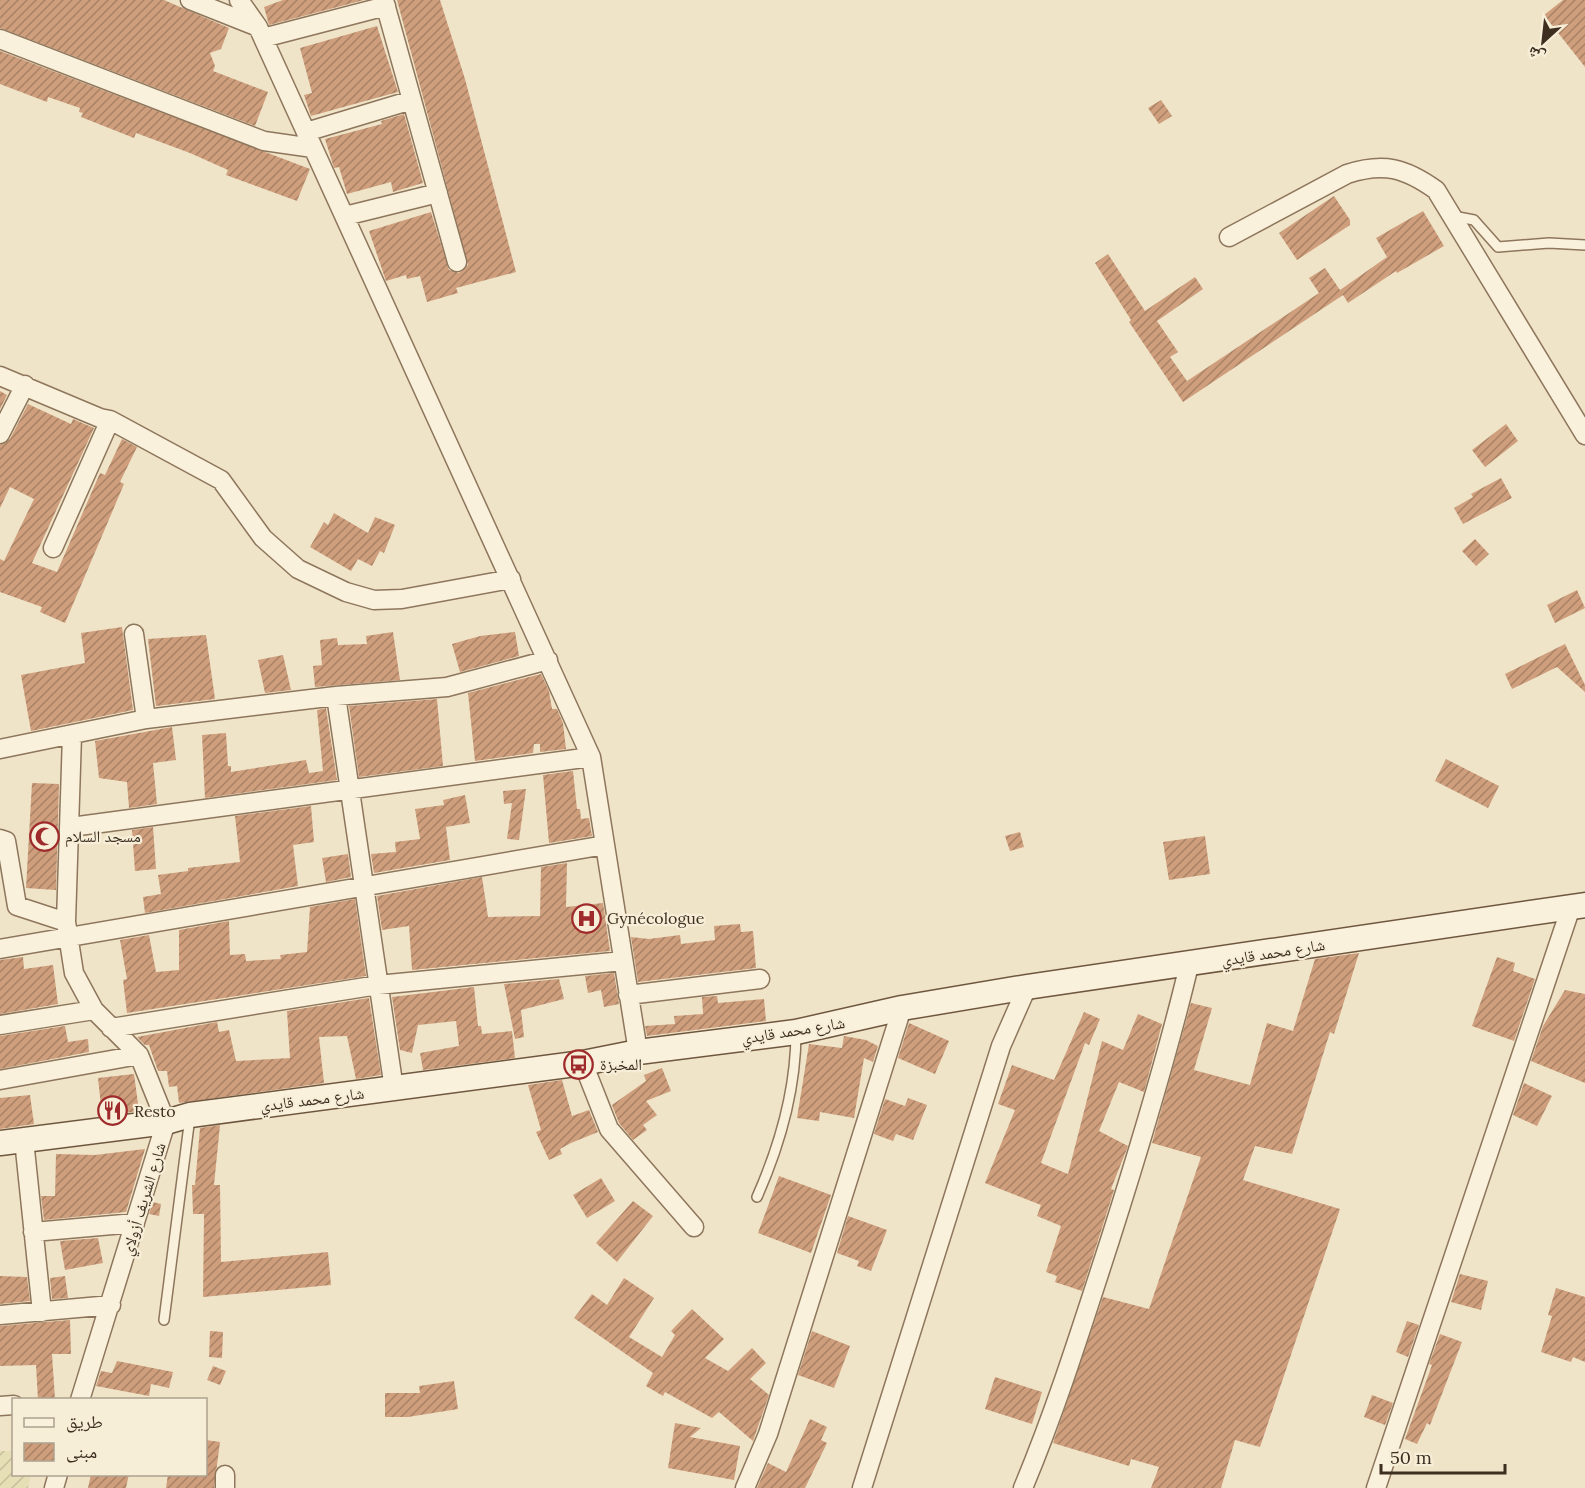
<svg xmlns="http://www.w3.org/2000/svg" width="1585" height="1488" font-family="Lora,'Noto Naskh Arabic',serif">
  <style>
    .farmland { fill: url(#farmland-furrows) }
    .building { fill: url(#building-hatch) }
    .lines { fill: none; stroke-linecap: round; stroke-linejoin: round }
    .service-casing { stroke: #8d765c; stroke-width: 12 }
    .minor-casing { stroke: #8d765c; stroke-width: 21 }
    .secondary-casing { stroke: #6f573f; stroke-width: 27 }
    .service { stroke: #faf1dc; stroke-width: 9 }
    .minor { stroke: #faf1dc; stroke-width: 18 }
    .secondary { stroke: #faf1dc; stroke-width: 24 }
    .labels { text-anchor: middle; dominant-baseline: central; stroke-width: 4.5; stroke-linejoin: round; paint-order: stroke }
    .poi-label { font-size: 16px; fill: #3d2e20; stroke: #f7eed8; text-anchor: start }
    .street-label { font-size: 16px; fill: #3d2e20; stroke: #f7eed8 }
  </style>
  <defs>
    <pattern id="farmland-furrows" width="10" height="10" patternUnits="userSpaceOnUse" patternTransform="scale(1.5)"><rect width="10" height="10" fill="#e6deb5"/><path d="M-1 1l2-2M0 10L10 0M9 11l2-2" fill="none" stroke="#c6bf9b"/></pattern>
    <pattern id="building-hatch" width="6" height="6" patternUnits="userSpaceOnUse" patternTransform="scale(1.5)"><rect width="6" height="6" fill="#cf9f7d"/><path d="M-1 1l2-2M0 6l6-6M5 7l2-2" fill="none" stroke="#a98266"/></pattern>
  </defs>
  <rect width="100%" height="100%" fill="#f0e4c8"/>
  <path class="farmland" d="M0,1451H13L14,1474L31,1475L28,1488H0Z"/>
  <path class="building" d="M0,0H164L229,28L221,49L210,53L215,66L213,71L268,92L255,126L0,28Z
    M283,0H364L269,25L264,7Z
    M397,0H440L465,79L516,272L456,288L458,293L427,302L420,276L407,279L406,275L386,281L369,231L431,212L449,270L459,273L468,265Z
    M1563,0H1585V67L1544,15Z
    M377,26L398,92L311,116L304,95L312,93L300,48Z
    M0,51L310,169L297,201L226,175L228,170L190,153L136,133L134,138L81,117L83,113L79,112L80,108L48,97L47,102L0,84Z
    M1161,100L1172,116L1159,124L1148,108Z
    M404,114L423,183L393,192L391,182L347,194L339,167L334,168L325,139L382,124L381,121Z
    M1334,196L1350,220V225L1297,260L1279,233Z
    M1423,211L1444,246L1397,273L1396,271L1348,303L1343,295L1183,402L1129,322L1131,320L1095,263L1108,254L1145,311L1195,277L1203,289L1157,321L1178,352L1170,357L1187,381L1319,293L1309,278L1325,268L1340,290L1387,257L1376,238Z
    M0,391L7,395L0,409Z
    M28,404L71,424L73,419L94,428L32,563L57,572L100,473L105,475L122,439L137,447L120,482L124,484L65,623L40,612L42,607L0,592V559L4,561L34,499L10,487L0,508V445L10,439Z
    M1506,424L1518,441L1485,467L1472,450Z
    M1501,478L1512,498L1463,524L1454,508L1473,497L1471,494Z
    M334,513L368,533L375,517L395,525L384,553L380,551L372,566L358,559L351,571L310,547L324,522L328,525Z
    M1475,539L1489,554L1476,566L1462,551Z
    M1577,590L1585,608L1555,623L1547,605Z
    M122,627L133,710L31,731L21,675L85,663L81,633Z
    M393,632L400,680L315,687L313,666L322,665L320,640L337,638L338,645L367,644L366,636Z
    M515,632L519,656L460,672L452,644L480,636Z
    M206,635L215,699L156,706L148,639Z
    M1565,644L1585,685V692L1557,667L1512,689L1505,674Z
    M283,655L291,690L265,693L258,660Z
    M541,674L549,691L552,709H557L563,723L566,749L540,752V744H534L533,753L475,761L468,693Z
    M437,699L443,766L359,777L349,706Z
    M326,708L337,780L205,798L202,735L226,733L228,766H231V772L306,760L309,773L323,771L317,710Z
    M172,727L176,760L153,763L157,804L129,808L127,782L99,778L95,741Z
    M1446,759L1499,786L1488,808L1435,781Z
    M573,771L577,809H580L581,819L589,818L592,836L549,843L543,775Z
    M32,783L59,784L56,890L26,888Z
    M526,789L519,840L507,839L512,803L504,804L503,791Z
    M465,795L470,823L446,827L450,860L374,873L371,854L396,852L395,842L420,839L415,809L444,805L443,800Z
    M311,806L314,842L293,845L298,886L145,913L143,897L161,894L158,875L188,871V868L240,862L235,816Z
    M153,827L156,869L135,871L132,830Z
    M1020,832L1024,847L1010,851L1005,836Z
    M1205,836L1210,874L1169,880L1163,842Z
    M348,854L351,877L326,882L322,858Z
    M567,863L566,907L603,903L610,951L412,970L409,926L382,930L377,896L482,877L488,917L540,916L541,867Z
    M355,899L366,976L127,1013L123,980L127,979L120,940L149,935L156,972L179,970V930L229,921L230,955L245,954L246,961L281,959L280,955L307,952L310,907Z
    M740,924L741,932L753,931L756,968L638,982L631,937L649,939L680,935L681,944L715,940L714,926Z
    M1359,953L1334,1034L1330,1032L1292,1154L1255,1146L1243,1180L1340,1209L1260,1447L1235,1440L1221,1488H1151L1159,1467L1131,1459L1129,1466L1053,1443L1103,1297L1149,1309L1201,1157L1152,1143L1191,1003L1212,1008L1194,1070L1250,1085L1267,1023L1293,1031L1315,959Z
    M23,957L24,969L53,965L58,1004L0,1014V960Z
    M1497,957L1515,963L1513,971L1535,979L1514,1041L1472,1026Z
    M614,973L619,1004L604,1007L601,990L588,993L585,976Z
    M559,979L564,999L521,1010L524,1037L515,1039L504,984Z
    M474,987L478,1026H481L482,1034L512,1031L515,1058L423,1070L420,1053L459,1046L456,1021L418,1025L412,1053L400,1050L392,997Z
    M1565,990L1585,994V1083L1531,1061L1543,1026Z
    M717,996L718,1003L764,999L766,1021L647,1036L645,1026L675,1024L674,1016L703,1014L702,997Z
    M369,998L381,1075L356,1079L347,1036L319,1037L324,1083L179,1103L177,1086L169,1087L167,1071H158L149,1045H145L137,1037L217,1022L219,1032L229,1030L236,1061L290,1058L287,1011Z
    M1084,1012L1100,1019L1089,1045L1085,1043L1041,1163L1068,1174L1102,1041L1123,1050L1138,1014L1162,1024L1144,1092L1119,1082L1099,1131L1128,1146L1111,1189L1114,1190L1082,1291L1055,1282L1057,1276L1046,1272L1061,1226L1037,1216L1041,1205L985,1183L1015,1110L998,1104L1012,1065L1054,1080Z
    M909,1023L949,1041L935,1074L898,1058Z
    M65,1026L68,1042L88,1039L89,1052L0,1069V1036Z
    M844,1036L866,1040L878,1046L873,1062L864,1058L854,1118L820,1112L819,1121L797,1118L809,1044L842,1048Z
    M662,1068L671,1091L646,1101L657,1115L643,1125L647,1130L633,1140L619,1123L612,1105L646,1081L644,1075Z
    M134,1074L139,1111L102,1116L98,1078Z
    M562,1080L572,1116L589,1110L598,1132L571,1143L560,1149L562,1154L549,1160L536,1132L541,1130L528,1085Z
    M1524,1083L1552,1096L1537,1126L1513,1115Z
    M30,1095L34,1124L0,1129V1098Z
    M908,1098L927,1105L913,1140L896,1134L893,1141L874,1134L885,1099L905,1106Z
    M220,1125L214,1185H220L221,1262L328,1252L331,1285L203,1297L204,1214H193L192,1185H195L200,1128Z
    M145,1149L126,1212L44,1220L41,1196H55L56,1154L95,1155Z
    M779,1176L831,1195L811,1253L758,1233Z
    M601,1178L615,1201L587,1218L573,1195Z
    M633,1201L653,1216L617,1262L596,1243Z
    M153,1202L161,1204L159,1216L149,1214Z
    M848,1216L887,1230L871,1271L857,1266L859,1261L837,1253Z
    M98,1238L103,1263L65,1270L60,1241Z
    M1460,1274L1488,1281L1481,1310L1451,1302Z
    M0,1276L27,1277L30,1301L0,1304Z
    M65,1276L68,1298L52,1299L50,1278Z
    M624,1278L654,1298L629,1337L662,1357L675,1335L671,1331L692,1309L724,1339L705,1358L728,1371L752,1348L766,1363L750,1379L769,1395L753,1441L719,1412L712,1418L665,1392L663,1396L646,1386L653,1373L574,1318L592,1294L607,1305Z
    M1556,1288L1585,1297V1362L1573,1357L1571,1362L1541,1352L1552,1316L1548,1315Z
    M70,1320L71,1354H52L55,1399L38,1400L36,1365L0,1366V1326Z
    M1407,1321L1419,1325L1408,1357L1396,1352Z
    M210,1331L223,1332L222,1358L209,1357Z
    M812,1331L850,1346L834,1388L798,1375Z
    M1440,1334L1462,1342L1430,1425L1427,1423L1417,1444L1405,1439L1432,1365L1429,1364Z
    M117,1361L173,1372L169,1388L151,1384L149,1396L96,1386L101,1371L112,1373Z
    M213,1366L226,1371L220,1385L207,1380Z
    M995,1377L1042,1392L1032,1424L985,1409Z
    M454,1381L458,1409L408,1417H385V1393H420L419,1386Z
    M1372,1395L1393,1403L1385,1425L1364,1417Z
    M810,1419L827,1427L821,1440L827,1443L805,1488H757L768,1463L786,1472Z
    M675,1423L701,1428L690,1437L740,1446L734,1480L668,1468Z
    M206,1440L220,1442L214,1488H166L168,1474H206Z
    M91,1474H129L126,1488H88Z"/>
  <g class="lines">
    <defs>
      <path id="service" d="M1453,216L1474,220L1498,247L1549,243L1585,245
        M757,1197C780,1145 796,1090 796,1032
        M164,1320L190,1117"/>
      <path id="minor" d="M190,0L258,27
        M239,0L258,27L591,757L638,1052
        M384,0L457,262
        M263,38L386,6
        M0,39L264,141L313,148
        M306,132L412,100
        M345,216L438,193
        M1229,237L1347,174C1384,162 1405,168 1436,190L1585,435
        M0,376L100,418L110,420L221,480L263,538L298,569L346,592L374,600L402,599L511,579
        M0,434L25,385
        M53,548L110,420
        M134,634L146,719
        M336,696L394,1089
        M72,735L66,922L74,973L94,1010L139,1055L166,1122L80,1400
        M0,749L146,719L336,696L447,687L548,660
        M71,827L591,757
        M0,839L6,841L17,906L66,922
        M0,949L605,845
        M628,995L760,979
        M0,1025L94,1010
        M111,1028L378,985L623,961
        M583,1063L609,1129L694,1227
        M0,1080L139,1055
        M24,1140L42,1312
        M33,1232L135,1223
        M0,1315L111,1305
        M0,1406L14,1405
        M54,1488L58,1474
        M225,1488V1475
        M745,1488L768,1434L902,1008
        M862,1488L1001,1046L1027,987
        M1023,1488C1057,1407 1083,1323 1110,1240C1139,1149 1167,1058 1189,965
        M1376,1488L1571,907"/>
      <path id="secondary" d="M0,1143L166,1122L190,1115L583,1063L638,1052L796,1032L902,1008L1027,987L1585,905"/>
    </defs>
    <use href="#service" class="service-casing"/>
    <use href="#minor" class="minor-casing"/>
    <use href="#secondary" class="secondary-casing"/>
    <use href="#service" class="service"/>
    <use href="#minor" class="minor"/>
    <use href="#secondary" class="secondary"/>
  </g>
  <defs>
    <symbol id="mosque-ring" viewBox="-11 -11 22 22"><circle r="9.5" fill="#f7eed8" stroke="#9e2a2b" stroke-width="1.5"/><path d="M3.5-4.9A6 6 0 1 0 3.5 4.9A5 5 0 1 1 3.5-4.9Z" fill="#9e2a2b"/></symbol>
    <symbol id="hospital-ring" viewBox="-11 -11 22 22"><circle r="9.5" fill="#f7eed8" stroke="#9e2a2b" stroke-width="1.5"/><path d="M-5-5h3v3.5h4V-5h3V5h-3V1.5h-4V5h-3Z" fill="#9e2a2b"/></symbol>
    <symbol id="bus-ring" viewBox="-11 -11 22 22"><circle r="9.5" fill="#f7eed8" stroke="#9e2a2b" stroke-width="1.5"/><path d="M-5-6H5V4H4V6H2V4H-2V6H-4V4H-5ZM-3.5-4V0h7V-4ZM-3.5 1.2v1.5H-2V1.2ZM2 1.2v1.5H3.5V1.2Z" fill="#9e2a2b"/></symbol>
    <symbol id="restaurant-ring" viewBox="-11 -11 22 22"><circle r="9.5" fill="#f7eed8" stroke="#9e2a2b" stroke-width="1.5"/><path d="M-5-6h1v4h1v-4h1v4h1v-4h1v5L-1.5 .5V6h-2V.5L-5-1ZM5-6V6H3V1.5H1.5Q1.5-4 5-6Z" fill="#9e2a2b"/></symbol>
  </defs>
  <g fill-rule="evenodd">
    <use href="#mosque-ring" x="28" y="820" width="33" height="33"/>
    <use href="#hospital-ring" x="570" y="902" width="33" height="33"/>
    <use href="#bus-ring" x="562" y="1048" width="33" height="33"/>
    <use href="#restaurant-ring" x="96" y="1094" width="33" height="33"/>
  </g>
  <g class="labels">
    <g class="poi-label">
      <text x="65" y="836">مسجد السلام</text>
      <text x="607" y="918">Gynécologue</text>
      <text x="600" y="1064">المخبزة</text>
      <text x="134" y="1111">Resto</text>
    </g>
    <g class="street-label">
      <text transform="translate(1273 952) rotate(-9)">شارع محمد قايدي</text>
      <text transform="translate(793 1030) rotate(-9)">شارع محمد قايدي</text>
      <text transform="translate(312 1099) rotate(-7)">شارع محمد قايدي</text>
      <text transform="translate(143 1199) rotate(-73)">شارع الشريف أزولاي</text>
    </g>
  </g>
  <rect x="12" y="1398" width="195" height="78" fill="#f7eed8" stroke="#ada18e" stroke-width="1.5"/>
  <rect x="24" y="1418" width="30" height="9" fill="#faf1dc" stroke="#ada18e" stroke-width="1.5"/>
  <text x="66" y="1428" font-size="18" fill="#3d2e20">طريق</text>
  <rect x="24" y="1443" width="30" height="18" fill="url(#building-hatch)" stroke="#ada18e" stroke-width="1.5"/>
  <text x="66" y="1458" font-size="18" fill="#3d2e20">مبنى</text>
  <g transform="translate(1543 42) rotate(207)" stroke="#f7eed8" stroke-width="4.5" paint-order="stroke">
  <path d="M0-4.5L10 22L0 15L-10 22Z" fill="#3d2e20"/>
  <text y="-9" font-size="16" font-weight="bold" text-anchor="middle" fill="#3d2e20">ش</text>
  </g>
  <path d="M1381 1464v9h124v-9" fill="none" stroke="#3d2e20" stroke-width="3"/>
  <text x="1390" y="1464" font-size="18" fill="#3d2e20" stroke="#f7eed8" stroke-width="4.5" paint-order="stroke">50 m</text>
</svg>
